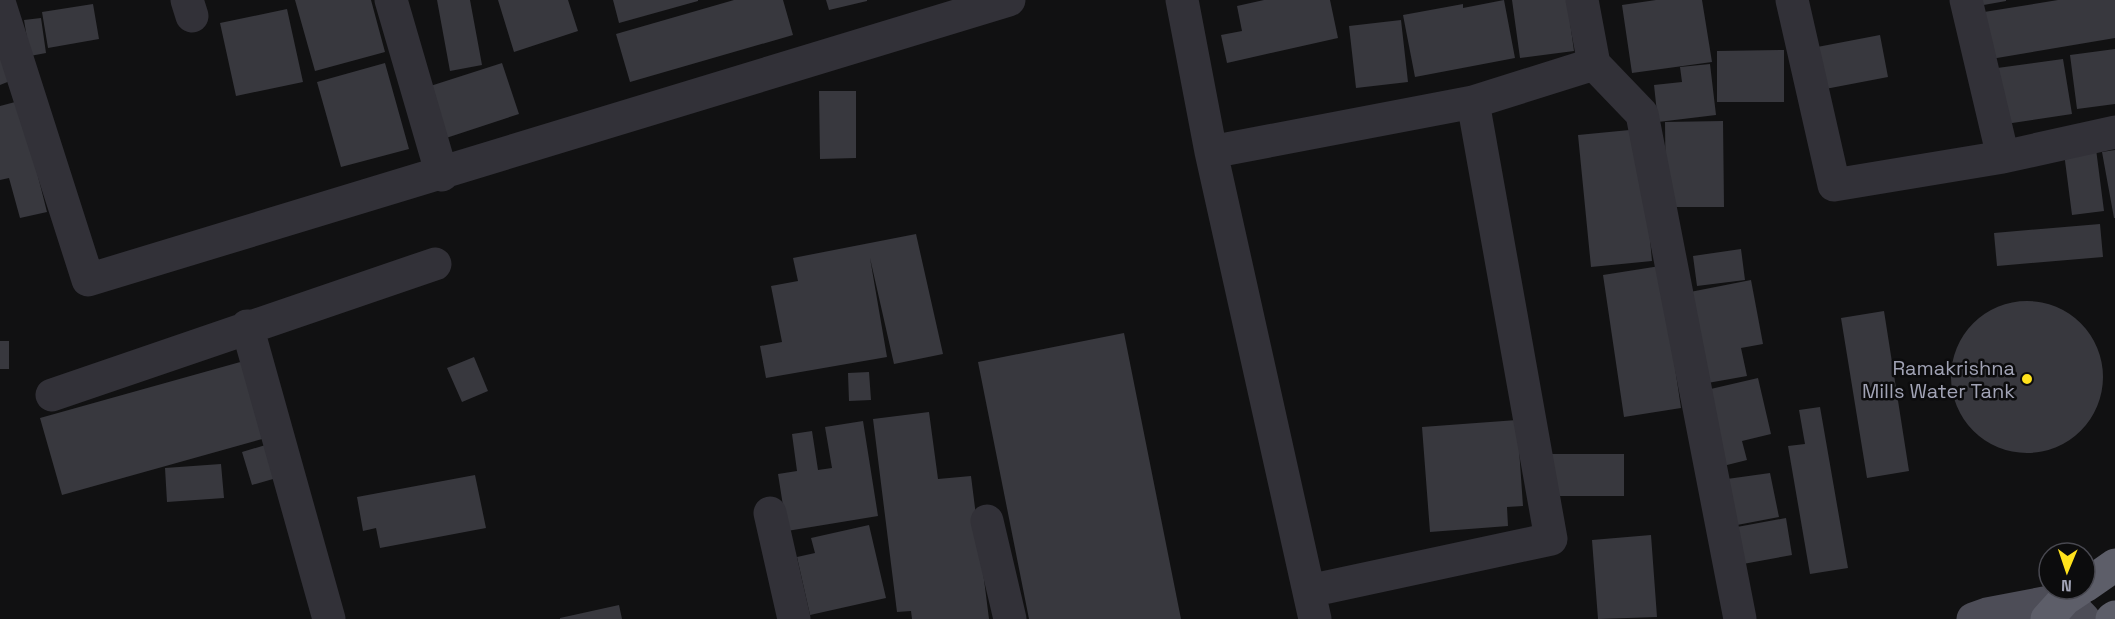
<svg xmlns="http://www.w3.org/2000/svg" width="2115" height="619" font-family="'Space Grotesk',sans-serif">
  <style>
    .building { fill: #38383e }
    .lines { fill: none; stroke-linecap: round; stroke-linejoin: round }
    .minor { stroke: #323138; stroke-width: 33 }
    .major { stroke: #4d4d57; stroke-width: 33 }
    .highway { stroke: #5d5e69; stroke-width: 33 }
    .poi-dot { fill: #ffe21c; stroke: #0c0c0d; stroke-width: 2 }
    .labels { text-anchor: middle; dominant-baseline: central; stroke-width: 5; stroke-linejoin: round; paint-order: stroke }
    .poi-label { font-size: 20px; fill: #a1a3b5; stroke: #0c0c0d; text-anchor: end }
  </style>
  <rect width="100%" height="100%" fill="#111112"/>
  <path class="building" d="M295,0H371L385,52L315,71Z
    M437,0H470L482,65L450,71Z
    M498,0H568L578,31L514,52Z
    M613,0H698V1L619,23Z
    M734,0H783L793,35L630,82L616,34Z
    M826,0H867V1L829,10Z
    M1264,0H1330L1338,38L1227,63L1221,35L1242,31L1237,6Z
    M1504,0L1515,58L1415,77L1403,15L1463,4V8Z
    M1512,0H1567L1574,51L1520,58Z
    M1656,0H1702L1712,62L1632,73L1622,5Z
    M1977,0H2006V1L1978,6Z
    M2058,0H2115V38L1991,59L1984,12Z
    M93,4L99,39L48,48L42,12Z
    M287,9L303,82L236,96L220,23Z
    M41,18L46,53L30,56L24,20Z
    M1401,20L1408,82L1356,88L1349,26Z
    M1880,35L1888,77L1820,90L1812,48Z
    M2115,49V104L2077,109L2070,55Z
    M1784,50V102H1717V51Z
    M0,51L10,81L0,85Z
    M2063,59L2072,114L1999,125L1990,69Z
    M385,63L409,149L341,167L317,82Z
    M502,63L519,114L437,141L421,89Z
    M1710,64L1716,115L1658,122L1654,85L1682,82L1680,67Z
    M819,91H856V158L820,159Z
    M19,101L47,212L20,218L9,178L0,180V106Z
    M1723,121L1724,207H1666L1665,122Z
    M1640,129L1652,261L1591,267L1578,135Z
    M2096,149L2104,211L2072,215L2064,153Z
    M2115,150V218H2114L2102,152Z
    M2100,224L2103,257L1997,266L1994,233Z
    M916,234L943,354L894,364L870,258L887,357L766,378L760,346L782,342L771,286L798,281L793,258Z
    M1741,249L1745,280L1697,286L1693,256Z
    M1660,266L1681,408L1624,417L1603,275Z
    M1751,280L1763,344L1741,348L1747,376L1702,384L1685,293Z
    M1951 377a76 76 0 1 1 152 0a76 76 0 1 1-152 0Z
    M1884,311L1909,471L1867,478L1841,318Z
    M1124,333L1181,619H1029L978,362Z
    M0,341H9V369H0Z
    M474,357L488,391L462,402L447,368Z
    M251,359L273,436L62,495L40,418Z
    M869,372L871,400L849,401L848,373Z
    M1758,378L1771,434L1742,441L1747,460L1719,467L1702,391Z
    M1820,407L1848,568L1810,574L1788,446L1805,444L1799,410Z
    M929,412L938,479L971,476L989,619H912L911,611L897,612L873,419Z
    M1517,420L1523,506L1507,507L1508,526L1430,532L1422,427Z
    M863,421L878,516L787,531L778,474L797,471L792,434L812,431L818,470L832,468L825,427Z
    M269,444L280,477L252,485L242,452Z
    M1549,454H1624V496H1550Z
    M221,464L224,498L167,502L165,468Z
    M1770,473L1779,517L1737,525L1727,479Z
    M475,475L486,528L380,548L376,528L363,531L357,497Z
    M1786,518L1792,555L1743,564L1737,527Z
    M869,525L886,598L810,615L797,557L815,553L811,538Z
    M1651,535L1657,617L1598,619L1592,540Z
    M619,605L622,619H560V618Z"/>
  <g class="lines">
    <path class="minor" d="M187,0L192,16
      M391,0L442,175
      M1182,0L1211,152L1315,619
      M1792,0L1834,185L2003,157L2115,132
      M1966,0L2003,157
      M0,5L88,280L1009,0
      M1594,64L1642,114L1740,619
      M1211,152L1473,102L1594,64L1582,0
      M247,326L329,619
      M52,395L435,264
      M770,513L794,619
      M987,521L1010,619
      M1309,591L1551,539L1473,102"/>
    <path class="major" d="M1973,619L1987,614L2065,599L2084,619"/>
    <path class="highway" d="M2085,586L2115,565
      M2047,619L2065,599L2080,589
      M2112,619L2115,617"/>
  </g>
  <circle class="poi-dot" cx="2027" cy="379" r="6"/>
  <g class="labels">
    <g class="poi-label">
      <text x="2015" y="368">Ramakrishna<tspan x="2015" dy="23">Mills Water Tank</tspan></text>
    </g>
  </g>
  <g transform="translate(2067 571) rotate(182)"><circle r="28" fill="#0c0c0d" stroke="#484850" stroke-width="1.5"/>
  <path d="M0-4.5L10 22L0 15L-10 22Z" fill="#ffe21c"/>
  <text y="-9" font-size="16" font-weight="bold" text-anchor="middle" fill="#a1a3b5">N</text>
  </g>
</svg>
